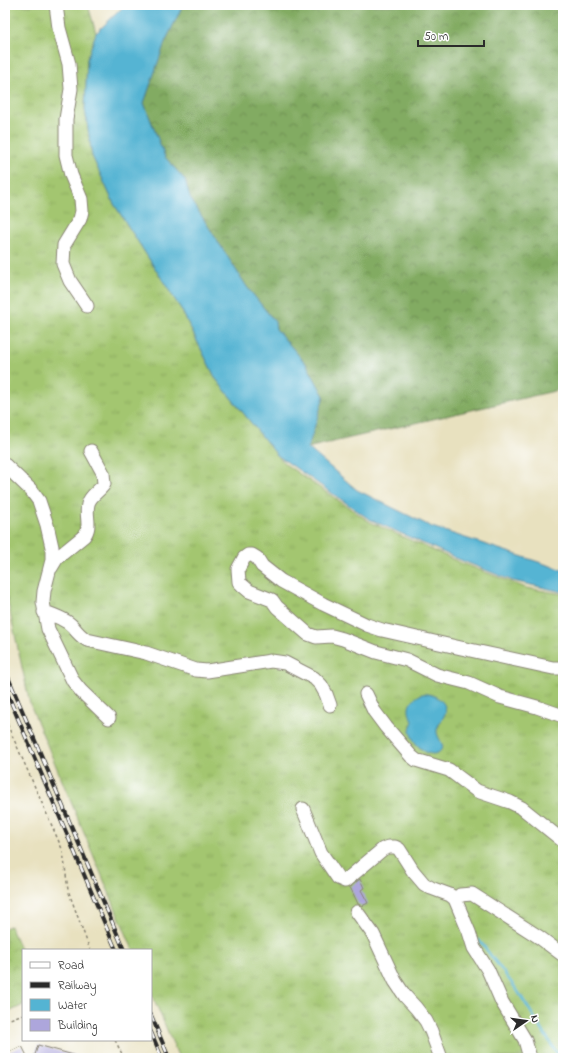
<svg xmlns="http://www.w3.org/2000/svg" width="568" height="1063" font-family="'Indie Flower',sans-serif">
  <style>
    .grass { fill: url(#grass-tufts); stroke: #67784d }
    .forest { fill: url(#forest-crowns); stroke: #566b46 }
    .park { fill: url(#park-crowns); stroke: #67784d }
    .water { fill: #54b4d3; stroke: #40707f }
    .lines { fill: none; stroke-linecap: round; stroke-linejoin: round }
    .stream { stroke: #54b4d3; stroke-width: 2.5 }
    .building { fill: #ada6dc }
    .minor-casing { stroke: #8a8675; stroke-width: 15 }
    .path { stroke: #8a8675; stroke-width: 1.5; stroke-dasharray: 3 3; stroke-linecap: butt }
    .minor { stroke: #fff; stroke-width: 13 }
    .rail-casing { stroke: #2b2b2b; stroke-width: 4 }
    .rail { stroke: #fff; stroke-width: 2.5; stroke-dasharray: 8; stroke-linecap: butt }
  </style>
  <defs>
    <pattern id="grass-tufts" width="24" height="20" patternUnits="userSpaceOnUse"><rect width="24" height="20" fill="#a3c66f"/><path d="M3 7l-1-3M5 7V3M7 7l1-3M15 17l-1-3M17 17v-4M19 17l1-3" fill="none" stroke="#8caa60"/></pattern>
    <pattern id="forest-crowns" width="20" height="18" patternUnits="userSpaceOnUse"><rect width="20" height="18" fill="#82ab62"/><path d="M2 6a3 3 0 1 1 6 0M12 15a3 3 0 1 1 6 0" fill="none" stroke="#6b8b51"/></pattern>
    <pattern id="park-crowns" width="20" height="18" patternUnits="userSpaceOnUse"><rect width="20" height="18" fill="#a3c66f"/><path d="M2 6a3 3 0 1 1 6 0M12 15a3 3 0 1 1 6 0" fill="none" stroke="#8caa60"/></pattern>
  </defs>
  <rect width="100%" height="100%" fill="#fff"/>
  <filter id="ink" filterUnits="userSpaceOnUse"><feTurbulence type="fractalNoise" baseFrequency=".025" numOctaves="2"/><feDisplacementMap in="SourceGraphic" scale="8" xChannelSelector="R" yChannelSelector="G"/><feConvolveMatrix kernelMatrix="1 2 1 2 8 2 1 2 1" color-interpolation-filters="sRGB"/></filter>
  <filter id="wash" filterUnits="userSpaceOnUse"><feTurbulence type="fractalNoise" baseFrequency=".012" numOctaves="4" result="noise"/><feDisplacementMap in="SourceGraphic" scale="16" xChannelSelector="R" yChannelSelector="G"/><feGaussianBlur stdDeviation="0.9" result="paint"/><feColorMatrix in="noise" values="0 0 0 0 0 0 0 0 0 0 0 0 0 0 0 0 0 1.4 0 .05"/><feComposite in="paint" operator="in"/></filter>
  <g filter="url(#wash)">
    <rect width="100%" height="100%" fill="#e8e1bf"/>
    <path class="grass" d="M5,5H88L96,33L87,59L85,109L92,156L114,204L181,309L216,379L277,455L285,464L370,522L459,562L526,588L563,594V1058H179L151,992V950H133L30,704L5,589Z"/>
    <path class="forest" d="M183,5H563V389L307,448L324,396L307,365L276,329L275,322L247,287L190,198L185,180L165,157L144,103L165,42Z"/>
    <path class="park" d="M10,926L23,955V1005L5,1014V928Z"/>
    <path class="water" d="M125,5H183L165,42L144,103L165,157L185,180L190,198L247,287L275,322L276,329L307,365L324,396L308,448L357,490L432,527L563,570V592L513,581L458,559L369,519L277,455L216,379L181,309L114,204L92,156L85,109L87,59L96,33Z
      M422,694C433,692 451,703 444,716C442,721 438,724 437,730C436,735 442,742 443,747C434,765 411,744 410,730C410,728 412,724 413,721C405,709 409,700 422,694Z"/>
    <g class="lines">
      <path class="stream" d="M479,940L517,990L560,1058"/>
    </g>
    <g id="blocks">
      <path class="building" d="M360,879L364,888L361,890L368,903L362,906L358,904L350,887Z
        M38,1045L77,1056V1058H34Z
        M22,1046L28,1058H5V1054Z"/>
    </g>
  </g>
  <g filter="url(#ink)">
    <use href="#blocks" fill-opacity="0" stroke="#8a8675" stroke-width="1"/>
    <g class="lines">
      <defs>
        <path id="minor" d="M56,5L59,28L69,64L71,89L66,119V155L71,175L81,199L82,211L80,219L64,245L63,264L70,281L87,306
          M5,465L31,490L39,501L47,525L52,547V560L44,591L43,602L48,629L73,681L81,691L109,718
          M51,568L57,558L84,536C92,526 85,516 88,504C90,495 100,491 104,484L103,473L91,451
          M44,612C54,615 66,619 73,627C77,632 81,637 87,640L146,653L196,670L207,671L271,661L285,663L314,678L321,685L326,694L330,705
          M563,668H553L461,648L382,630L367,625L323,604L281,581L262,566L257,558L252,555H248L244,558L238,569L239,582L242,585L249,591L272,600L277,607L308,634L316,637L332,636L343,639L376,652L407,660L437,675L469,683L500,697L537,707L563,716
          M366,694L374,711L386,727L411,756L416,760L449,770L477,791L510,802L522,808L563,841
          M303,809L321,853L338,878L345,881L383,849L389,847H395L399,849L413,871L424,884L431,888L450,895L455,899L469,932L474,948L488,970L502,1002L525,1040L530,1058
          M457,904V898L460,895L472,894L539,937L563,955
          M357,912L373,934L395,981L405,996L416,1008L426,1021L431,1031L441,1058"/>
      </defs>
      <use href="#minor" class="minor-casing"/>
      <path class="path" d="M5,719L63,851L68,890L90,950
        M5,1021L23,1014
        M115,1040L124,1058"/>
      <use href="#minor" class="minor"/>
      <defs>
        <path id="rail" d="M5,670L124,950
          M5,688L116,950
          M151,1015L169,1058
          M151,1032L162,1058"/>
      </defs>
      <use href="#rail" class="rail-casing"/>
      <use href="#rail" class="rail"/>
    </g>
  </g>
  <rect width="568" height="1063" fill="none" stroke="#fff" stroke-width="20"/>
  <rect x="22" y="949" width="130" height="92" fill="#ffffff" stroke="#aaaaaa"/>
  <rect x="30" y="962" width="20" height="6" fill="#ffffff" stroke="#aaaaaa"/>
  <text x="58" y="969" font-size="12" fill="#2b2b2b">Road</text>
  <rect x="30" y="982" width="20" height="6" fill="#2b2b2b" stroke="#aaaaaa"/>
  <text x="58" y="989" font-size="12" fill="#2b2b2b">Railway</text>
  <rect x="30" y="999" width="20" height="12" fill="#54b4d3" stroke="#aaaaaa"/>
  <text x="58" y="1009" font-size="12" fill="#2b2b2b">Water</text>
  <rect x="30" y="1019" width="20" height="12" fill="#ada6dc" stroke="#aaaaaa"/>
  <text x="58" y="1029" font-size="12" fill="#2b2b2b">Building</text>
  <g transform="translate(526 1021) rotate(77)" stroke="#ffffff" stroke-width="3" paint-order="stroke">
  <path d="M0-3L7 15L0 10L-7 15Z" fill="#2b2b2b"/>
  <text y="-6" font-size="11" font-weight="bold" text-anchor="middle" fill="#2b2b2b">N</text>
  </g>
  <path d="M418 40v6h66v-6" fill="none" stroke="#2b2b2b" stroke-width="2"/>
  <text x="424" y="40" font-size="12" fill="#2b2b2b" stroke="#ffffff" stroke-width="3" paint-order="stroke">50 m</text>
</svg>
